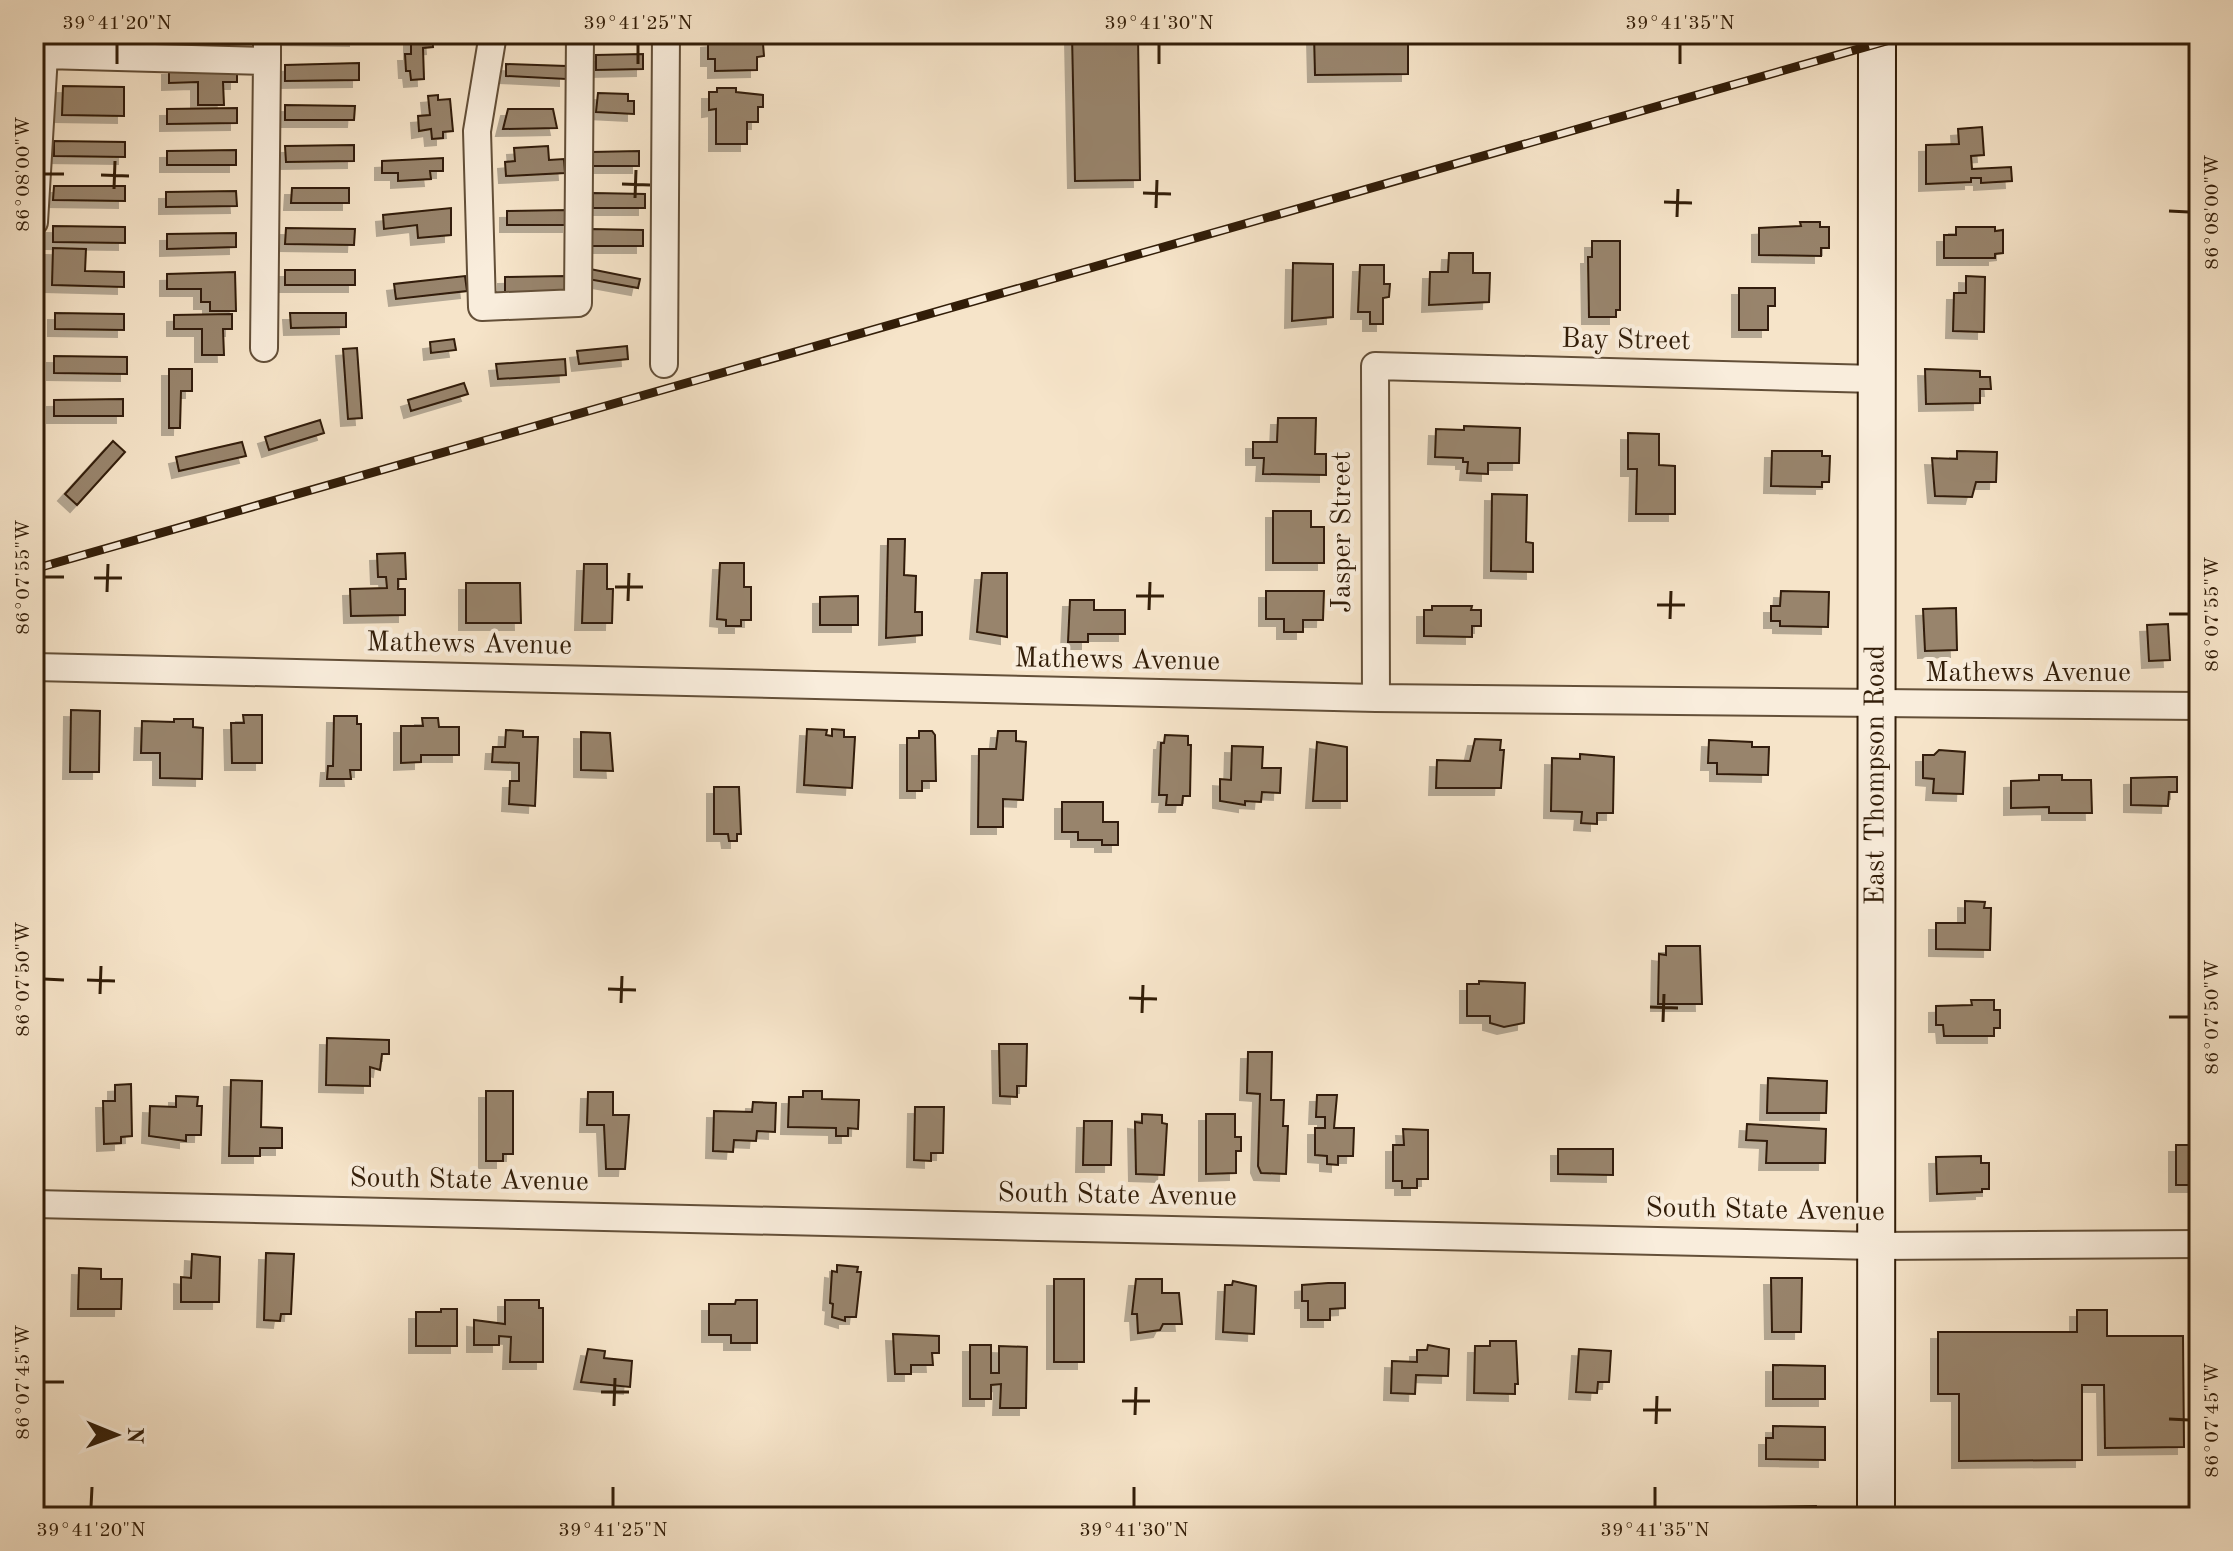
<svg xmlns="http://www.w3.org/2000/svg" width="2233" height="1551" font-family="'Old Standard TT',serif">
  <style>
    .building { fill: #98846c; stroke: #321d08; stroke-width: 2; filter: url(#shadow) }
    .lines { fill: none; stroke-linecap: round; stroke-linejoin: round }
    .minor-casing { stroke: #634f38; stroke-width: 30 }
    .secondary-casing { stroke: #321d08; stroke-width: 40 }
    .minor { stroke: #f9eddc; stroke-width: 26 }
    .secondary { stroke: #f9eddc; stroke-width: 36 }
    .rail-casing { stroke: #321d08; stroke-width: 9 }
    .rail { stroke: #f9eddc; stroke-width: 6; stroke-dasharray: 18; stroke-linecap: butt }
    .ticks { fill: none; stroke: #321d08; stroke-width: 3 }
    .labels { text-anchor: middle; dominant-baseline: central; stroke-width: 8; stroke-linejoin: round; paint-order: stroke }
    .street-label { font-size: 28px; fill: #321d08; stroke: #f9eddc }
    .neatline { fill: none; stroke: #321d08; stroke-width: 3 }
    .ticks-label { font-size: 20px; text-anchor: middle; fill: #321d08 }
  </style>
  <defs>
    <filter id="shadow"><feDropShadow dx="-7" dy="7" stdDeviation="0" flood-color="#0004"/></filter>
  </defs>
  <rect width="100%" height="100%" fill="#f6e4c9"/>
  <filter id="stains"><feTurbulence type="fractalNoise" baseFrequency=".0025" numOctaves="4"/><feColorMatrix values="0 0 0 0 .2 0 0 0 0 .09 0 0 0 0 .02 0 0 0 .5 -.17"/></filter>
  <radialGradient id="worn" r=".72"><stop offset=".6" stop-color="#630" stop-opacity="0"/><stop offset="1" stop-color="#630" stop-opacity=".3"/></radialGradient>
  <path class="building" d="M285,34H356V39L285,38Z
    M411,34H432L433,47L423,48L424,79L411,80L410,71H406L405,54H411Z
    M1072,34H1138L1140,180L1075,181Z
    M1314,34H1408V74L1315,75Z
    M716,36H735V41L763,44L764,56L757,57V70L715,71V59H708V41L716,40Z
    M643,54V69L596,70V55Z
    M359,63V80L285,81V65Z
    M506,64L566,66V79L506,76Z
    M237,67V82H223L224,105H198V82L169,83V68Z
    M63,86L124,87V116L62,115Z
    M717,88H736V92L763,95V107H758V122H747V144H716V109L709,110V92H717Z
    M598,93L628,94V101H634V114L596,112Z
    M438,95V100L450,99L453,131L443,132V138L432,139L431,129L419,131L418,116L430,115L428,96Z
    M285,105L355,106L354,120H285Z
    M237,108V123L167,124V109Z
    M508,109H553L557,128L503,129Z
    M1982,127L1984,155L1971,156L1972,169L2011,167L2012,181L1981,183V178H1971V182L1926,184V145L1959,144L1958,129Z
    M54,141L125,142V157L54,156Z
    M354,145V161L286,162L285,146Z
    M548,146L549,160L564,159L565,173L506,176L505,162L515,161L514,148Z
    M236,150V165H167V151Z
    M639,151V166H590L591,152Z
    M443,158V171H430L431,179L398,181V173H382V161Z
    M54,186H125V201L53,200Z
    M292,188H349V203H291Z
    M236,191L237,206L166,207V192Z
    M593,193L645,194V208H593Z
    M451,208V235L418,238L417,225L384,229L383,215Z
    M569,210V225H507V211Z
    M1800,222H1820V227H1829V248H1821V256L1759,255V228L1801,226Z
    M53,226L125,227V243L53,242Z
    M1956,227H1995V231L2003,230V253L1995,254V258H1944V235H1956Z
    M286,228L355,229L354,245L285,244Z
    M590,229L643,230V246H589Z
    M236,233V247L167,249V234Z
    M1592,241H1620V310H1616V317H1589L1588,257H1592Z
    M53,248L86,249L85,271L124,272V287L52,285Z
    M1449,253H1473V273H1490L1489,302L1429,305L1430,272H1448Z
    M1293,263L1333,264V317L1292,321Z
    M1360,265H1384V284H1390L1389,297L1383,298V324H1370V312H1358Z
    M590,269L640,279L638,288L588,279Z
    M285,270H355V285H285Z
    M235,272L236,311H210V302H201V289H167V274Z
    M465,276L467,291L396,299L394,284Z
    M565,276L566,292L505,293V277Z
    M1966,276L1985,277L1984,332L1953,331L1954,293H1966Z
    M1739,288H1775V306H1768V330H1739Z
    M55,313L124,314V330L55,329Z
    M290,313H346V327L291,328Z
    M232,314V329H223L224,355H202V329H174V315Z
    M454,339L456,350L431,353L430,342Z
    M627,346L628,359L579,364L577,351Z
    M357,348L362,418L348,419L343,349Z
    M54,356L127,357V374L54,373Z
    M565,359L566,375L498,379L496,364Z
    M169,369H192V391H181L180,428H169Z
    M1925,369L1980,371V377H1990L1991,389H1980V403L1926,404Z
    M464,383L468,394L411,411L408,400Z
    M123,399V416H54V400Z
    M1278,418H1316L1315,454H1326V475L1263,474L1264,458H1253V442H1277Z
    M320,420L324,433L269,450L265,437Z
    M1464,426L1520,428L1519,463H1488V474L1467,473L1468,462H1463V458L1435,457L1436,429L1464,430Z
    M1628,433L1659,434V465L1675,466V514H1636L1637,469H1628Z
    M113,441L125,452L77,505L65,494Z
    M242,442L246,456L179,471L176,457Z
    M1772,451H1822V456H1830L1829,482H1822V487L1771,486Z
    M1957,451L1997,452L1996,482H1976L1972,497L1935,496L1932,458L1957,459Z
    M1492,494L1527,495L1526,542L1533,543V572L1491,571Z
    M1273,511H1311V527H1324V563H1273Z
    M888,539H905L904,575L916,576L915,612H922V635L886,638Z
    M405,553L406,579H398V589H405V615L351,616L350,589L387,588L386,577H378L377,554Z
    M720,563H744V587H751V620H741V626H726V620L717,619Z
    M584,564H607V589H613L612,623H582Z
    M982,573H1007V637L977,632Z
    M466,583H520L521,623H466Z
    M1266,591H1324L1323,620H1303V632H1284V619H1266Z
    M1781,591L1829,592L1828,627L1780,626V621H1771V606H1780Z
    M858,596V625H820V597Z
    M1070,600H1094V610H1125V634H1088V642H1068Z
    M1432,606H1472L1471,610H1481V626H1472V637L1424,636V610H1432Z
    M1956,608L1957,650L1925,651L1923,609Z
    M2168,624L2170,660L2149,661L2147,625Z
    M71,710L100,711L99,772H70Z
    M243,715H262V763H232L231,723H244Z
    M334,716H357V724H361V770H350L351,779H327L328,766H333Z
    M422,718H438L439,727H459V755H421V762L401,763V726H423Z
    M174,719H193V727L203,728L202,779L160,778V753H141L142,721L174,722Z
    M807,729L827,730L826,735L832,736V729L844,730V737H855L852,788L804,785Z
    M506,730L523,731V737H538L535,806L509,804L510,781H519V763L492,762L493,747H505Z
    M919,731H932L935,735L936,781H922V791H907V738H919Z
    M998,731H1016V741L1026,742L1023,800L1003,799V827H978L979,749H996Z
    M581,732L610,733L613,771L581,770Z
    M1165,735L1188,736V745H1191L1190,796H1183L1182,805H1166L1167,795H1159L1161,743H1164Z
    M1475,739L1501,740L1500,750H1504L1501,788H1436L1437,760L1470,761Z
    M1709,740L1752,742V747H1769L1768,775L1717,774V763H1708Z
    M1317,742L1347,747V801H1313Z
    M1232,746L1263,747L1262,768H1281L1280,793L1262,792L1261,802L1245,801V805L1220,801V779L1231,780Z
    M1939,750L1965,752L1963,794L1933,793L1934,779L1923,778V755H1934Z
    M1580,754L1614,757L1613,813H1597V824L1581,823L1582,812L1551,811L1552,758L1580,759Z
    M2039,775H2062V780H2091L2092,813H2049V807L2011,808V781L2039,780Z
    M2169,777H2177V792H2169L2168,806L2131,805V778Z
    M714,787H739L741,834H737V841H729L728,834H714Z
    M1062,802H1103V822H1118V845H1102V840H1078V832H1062Z
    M1965,901L1985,902L1984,908H1991L1990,950L1936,949V923H1965Z
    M1666,946H1700L1702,1004H1658L1659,954L1666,955Z
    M1479,981L1525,983L1524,1023L1504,1027L1490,1023V1016H1467V984H1479Z
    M1971,1000H1994V1010H2000V1028H1994V1036H1944L1943,1025H1936V1006L1972,1005Z
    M327,1038L389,1040V1054H382L380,1070L370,1067V1086L326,1085Z
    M999,1044H1027L1026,1086H1017V1097L1000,1096Z
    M1248,1052H1272L1271,1100H1284L1283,1126H1288L1286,1174L1261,1173L1258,1166L1260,1094L1247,1093Z
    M1768,1078L1827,1081L1826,1113H1767Z
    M231,1080L262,1081L261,1127L282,1128V1148H260V1156H229Z
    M131,1084L132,1136L121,1137V1143L104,1144L103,1101H115V1085Z
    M486,1091H513V1154H503V1161H486Z
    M803,1091H822V1099L859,1100L858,1129L848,1128V1136H836V1128L788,1127L789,1097H803Z
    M588,1092H613V1115H629L625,1169H606L604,1125H587Z
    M1317,1095H1337L1334,1128H1354L1353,1156H1338V1165L1327,1164V1156L1315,1155V1128H1325V1117H1316Z
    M176,1096L198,1097L197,1106H202L201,1135H186V1141L149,1136L150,1106L176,1107Z
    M753,1102L776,1103L775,1132L757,1131L756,1141L734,1140L733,1152L713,1151L714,1111L752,1112Z
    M915,1107H944L943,1153H931V1161L914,1160Z
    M1142,1114L1162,1115V1123L1167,1124L1164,1175L1136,1174L1135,1122L1142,1123Z
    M1206,1114H1235V1137H1241V1151H1236V1173L1206,1174Z
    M1084,1121H1112L1111,1165H1083Z
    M1747,1124L1826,1129L1825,1163H1766L1767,1141L1746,1140Z
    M1403,1129L1428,1130V1179H1417V1188H1402V1181H1393V1145H1404Z
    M2176,1145H2199V1185H2176Z
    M1558,1149H1613V1175L1558,1174Z
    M1981,1156V1163H1989V1189H1982V1192L1937,1194L1936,1157Z
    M266,1253L294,1254L291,1314H281L280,1321L264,1320Z
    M192,1254L220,1257L219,1302H181V1277L191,1278Z
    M837,1265L858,1267L857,1272H861L856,1317H845V1321L832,1317L833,1304L830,1303L832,1271L837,1272Z
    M79,1268L101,1269V1279H122L121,1309H78Z
    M1771,1278H1802L1801,1332H1772Z
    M1054,1279H1084V1362H1054Z
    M1136,1279H1162V1293H1179L1182,1324H1163L1160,1330L1138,1333L1137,1314H1132Z
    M1233,1281L1256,1286L1254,1334L1223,1332L1225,1285H1232Z
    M1328,1283H1345V1308L1330,1309V1320H1308V1301H1302V1285Z
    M505,1300H539V1308H543V1362H510L511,1337L499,1336V1345H474V1320L505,1324Z
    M736,1300H757V1343H731V1335H709V1304H735Z
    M441,1309H457V1346H416V1312H441Z
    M2077,1310H2107V1336H2183L2184,1447L2105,1448L2104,1385H2082V1460L1959,1461V1394H1938V1332H2077Z
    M893,1334L939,1336V1353H932L933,1365H911V1374H895Z
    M1490,1341H1516L1518,1384H1515V1394L1474,1393L1475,1346H1490Z
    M970,1345H991V1373H999V1346L1027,1347L1026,1408H1000L1001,1384L991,1385V1399H970Z
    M1428,1345L1449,1349L1448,1376L1416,1375L1415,1394L1391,1393L1392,1361L1417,1362V1350H1427Z
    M588,1349L605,1351L604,1358L632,1361L630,1387L581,1382Z
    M1579,1349L1611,1351L1609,1382H1598L1597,1393L1576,1392Z
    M1773,1365L1825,1366V1399H1773Z
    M1773,1426L1825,1427V1460L1766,1459V1438H1773Z
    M1816,1506L1817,1517H1766V1507Z"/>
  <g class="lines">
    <defs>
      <path id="minor" d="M493,34L477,131L482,307L578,303L580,34
        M34,222L44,55L267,61V34
        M264,348L267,61
        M664,364L666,34
        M34,667L1376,698L2199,706
        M1376,698L1375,366L1876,379
        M34,1204L1875,1246L2199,1244"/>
      <g id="secondary">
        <path id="s1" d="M1876,1517L1877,34"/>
      </g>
    </defs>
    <use href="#minor" class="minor-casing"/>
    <use href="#secondary" class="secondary-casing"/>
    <use href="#minor" class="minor"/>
    <use href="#secondary" class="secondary"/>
    <defs>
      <path id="rail" d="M34,569L1911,34"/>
    </defs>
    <use href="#rail" class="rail-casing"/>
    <use href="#rail" class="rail"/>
  </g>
  <path class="ticks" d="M117,64V44M638,64V44M1159,64V44M1680,64V44M44,174H64M101,175L129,176M622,184L650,185M114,189L115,161M1143,193L1171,194M635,198L636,170M1664,202L1692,203M1156,208L1157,180M2169,211L2189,212M1677,217L1678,189M44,577H64M94,578H122M615,587H643M107,592L108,564M1136,596H1164M628,601L629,573M1657,605H1685M1149,610L1150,582M2169,614H2189M1670,619L1671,591M44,979L64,980M87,980L115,981M608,989L636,990M100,994L101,966M1129,998L1157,999M621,1003L622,976M1650,1007L1678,1008M1142,1013L1143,985M2169,1017H2189M1663,1022L1664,994M44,1382H64M601,1392H629M1122,1401H1150M614,1406L615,1378M1643,1410H1671M1135,1415L1136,1387M2169,1419L2189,1420M1656,1424L1657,1396M91,1507L92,1487M613,1507V1487M1134,1507V1487M1655,1507V1487"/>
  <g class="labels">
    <g class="street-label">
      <text transform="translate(1626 341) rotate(1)">Bay Street</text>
      <text transform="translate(1343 532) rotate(-90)">Jasper Street</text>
      <text transform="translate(469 645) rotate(1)">Mathews Avenue</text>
      <text transform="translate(1117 661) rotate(1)">Mathews Avenue</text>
      <text x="2028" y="674">Mathews Avenue</text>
      <text stroke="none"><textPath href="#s1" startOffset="742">East Thompson Road</textPath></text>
      <text transform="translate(469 1181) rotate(1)">South State Avenue</text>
      <text transform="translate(1117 1196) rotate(1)">South State Avenue</text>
      <text transform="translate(1765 1211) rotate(1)">South State Avenue</text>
    </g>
  </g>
  <rect width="2233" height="1551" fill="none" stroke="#f6e4c9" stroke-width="88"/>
  <g transform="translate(116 1435) rotate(91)" stroke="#f9eddc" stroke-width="6" paint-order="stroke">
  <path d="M0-6L14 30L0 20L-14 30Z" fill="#321d08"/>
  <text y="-12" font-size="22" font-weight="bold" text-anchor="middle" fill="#321d08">N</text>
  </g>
  <rect x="44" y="44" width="2145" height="1463" class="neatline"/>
  <g class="ticks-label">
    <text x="117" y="29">39°41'20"N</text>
    <text x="638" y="29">39°41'25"N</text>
    <text x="1159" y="29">39°41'30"N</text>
    <text x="1680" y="29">39°41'35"N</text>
    <text transform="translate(22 174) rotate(-90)" y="7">86°08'00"W</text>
    <text transform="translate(2211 212) rotate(-90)" y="7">86°08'00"W</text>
    <text transform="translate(22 577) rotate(-90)" y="7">86°07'55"W</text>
    <text transform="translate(2211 614) rotate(-90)" y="7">86°07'55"W</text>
    <text transform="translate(22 979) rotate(-90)" y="7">86°07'50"W</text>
    <text transform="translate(2211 1017) rotate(-90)" y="7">86°07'50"W</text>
    <text transform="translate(22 1382) rotate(-90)" y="7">86°07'45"W</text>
    <text transform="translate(2211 1420) rotate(-90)" y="7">86°07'45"W</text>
    <text x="91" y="1536">39°41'20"N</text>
    <text x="613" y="1536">39°41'25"N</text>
    <text x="1134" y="1536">39°41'30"N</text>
    <text x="1655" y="1536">39°41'35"N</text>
  </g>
  <rect width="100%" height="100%" filter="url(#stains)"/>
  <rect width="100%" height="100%" fill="url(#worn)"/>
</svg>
